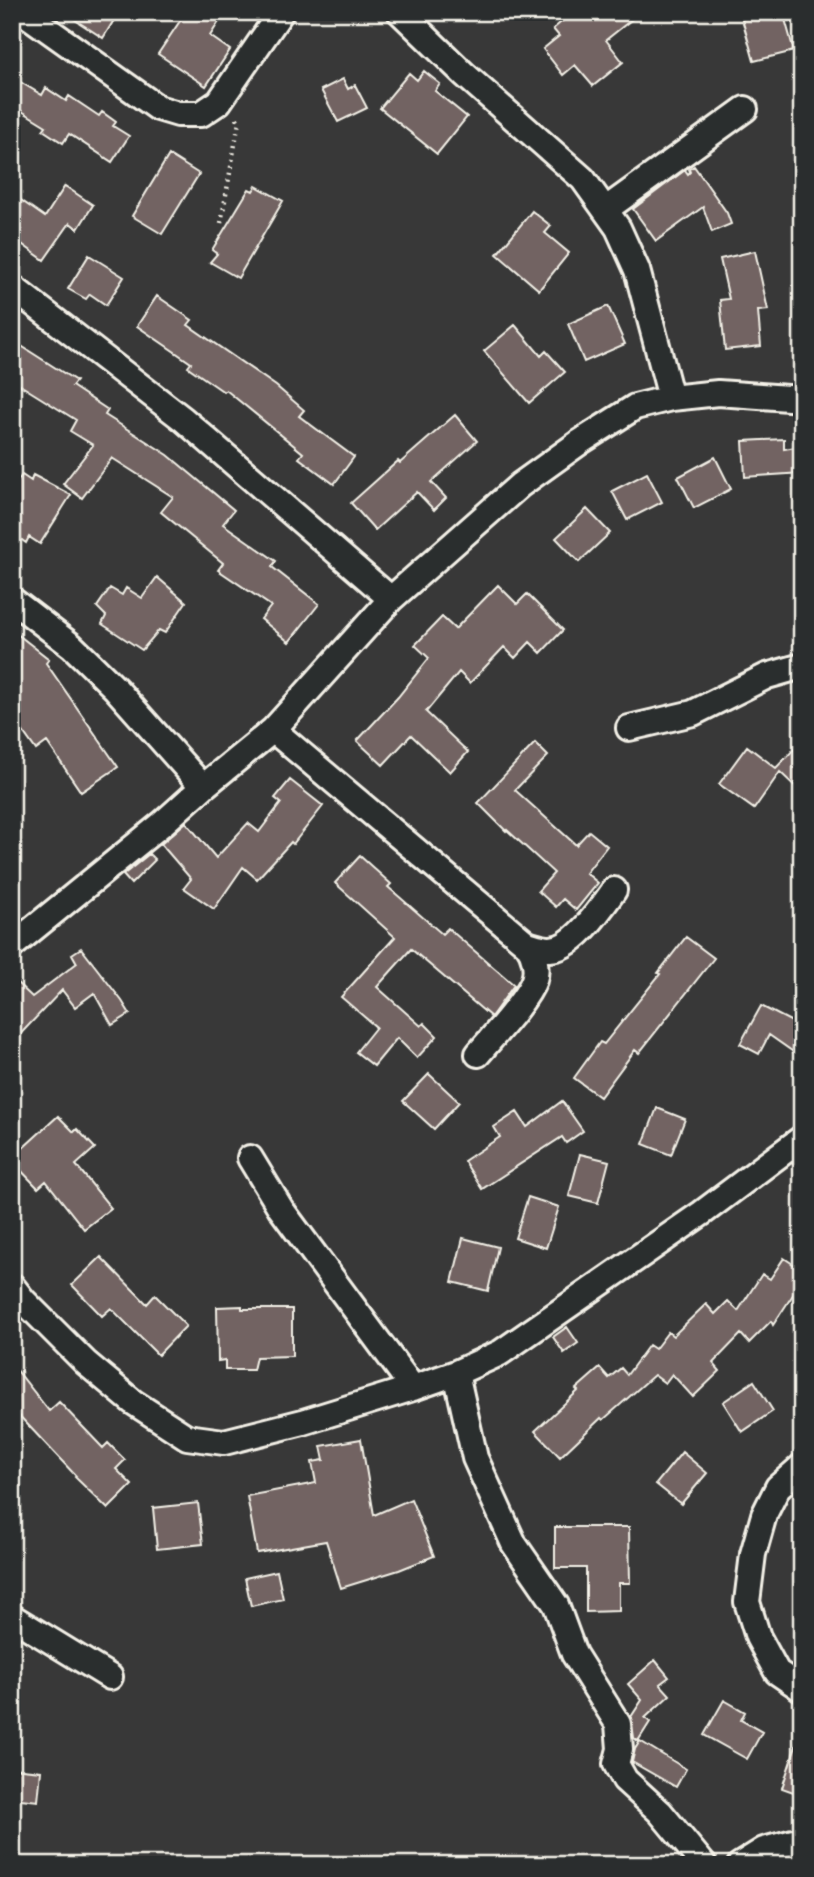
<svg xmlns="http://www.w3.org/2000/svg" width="814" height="1877" font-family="Delius,sans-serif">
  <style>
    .building { fill: #726462; stroke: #f4f1e8; stroke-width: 2 }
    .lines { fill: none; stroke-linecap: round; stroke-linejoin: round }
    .street-casing { stroke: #f4f1e8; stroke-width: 30 }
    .path { stroke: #f4f1e8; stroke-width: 4.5; stroke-dasharray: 2 5; stroke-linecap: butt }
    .street { stroke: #2a2d2e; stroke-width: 24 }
  </style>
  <rect width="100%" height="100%" fill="#383838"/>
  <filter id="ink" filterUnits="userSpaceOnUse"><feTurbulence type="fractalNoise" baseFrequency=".0143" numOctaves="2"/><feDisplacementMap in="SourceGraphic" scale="14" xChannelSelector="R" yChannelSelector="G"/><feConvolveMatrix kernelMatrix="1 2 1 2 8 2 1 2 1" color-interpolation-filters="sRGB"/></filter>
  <g filter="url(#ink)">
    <path class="building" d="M63,12H119L103,38Z
      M186,12H225L210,36L230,50L206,86L158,54Z
      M573,12H641L606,40L623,62L593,86L575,65L563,75L543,49L559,36L553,29Z
      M765,12H783L794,51L754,61L742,19Z
      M424,71L440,84L435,91L467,117L437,154L380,108L409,73L417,80Z
      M12,77L42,95L46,88L66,101L69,96L99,116L102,112L116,122L113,126L129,136L112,162L69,134L63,143L43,130L46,126L12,105Z
      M343,79L348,89L355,85L367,108L338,122L321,90Z
      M169,155L199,174L162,234L132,216Z
      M694,166L727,213L731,224L712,232L703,207L656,241L633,209L685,170L688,174L690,172L689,169Z
      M65,186L93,205L78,229L70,223L44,260L12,237V194L45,217Z
      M256,186L283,201L238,278L210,262L217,254L212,250L249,189L253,191Z
      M532,211L551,226L545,233L569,253L539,290L497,254Z
      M755,251L768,310L758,311L761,346L725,350L720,300L729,299L720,259Z
      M89,255L124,277L106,305L90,294L86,299L68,289Z
      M157,296L192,320L188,325L276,386L304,410L299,416L354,457L334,484L299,458L303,453L226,390L224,392L188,367L191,363L137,326Z
      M608,306L625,344L584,362L568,324Z
      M515,325L541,356L546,351L565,372L529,403L484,351Z
      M12,340L76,381L72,386L108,410L105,415L168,455L234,510L223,524L276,561L272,567L319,604L289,642L261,619L271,606L218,570L223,563L161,512L173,497L112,458L82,498L63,484L93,445L70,431L76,420L12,380Z
      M455,415L477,441L431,482L446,498L434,510L417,492L375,530L351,503L398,461L400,463Z
      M784,439V449L802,446V473L745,477L743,441Z
      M715,457L731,489L694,508L678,477Z
      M647,473L662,502L627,520L612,491Z
      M22,475L31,481L33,475L71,495L40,544L29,537L26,543L12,533V489Z
      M587,509L610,533L579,562L556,538Z
      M157,577L186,602L165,633L159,630L142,650L102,624L106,616L97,607L110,588L122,595L126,588L142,598Z
      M498,585L517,604L527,594L563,630L541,653L530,642L515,658L504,647L470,683L459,672L426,712L468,752L450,772L411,735L383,765L357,741L398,697L429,658L415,645L442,617L455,629Z
      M12,630L49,659L46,663L118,767L81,792L47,742L36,750L12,716Z
      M802,741V793L780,772L754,809L719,784L747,746L776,768Z
      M535,743L548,756L515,790L576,845L589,831L607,846L586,873L598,883L576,910L563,899L556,907L538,891L554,873L507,830L506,831L478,803Z
      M290,780L323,806L293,844L291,842L257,879L243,867L214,909L184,888L191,879L161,844L186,822L216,858L248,823L259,832L281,803L275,798Z
      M149,854L155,860L131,884L123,875Z
      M360,856L391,884L388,887L442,934L448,928L514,985L491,1017L411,949L377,987L421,1026L424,1023L437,1036L417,1058L397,1038L374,1066L356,1052L376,1027L341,997L395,937L335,883Z
      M686,937L714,958L639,1053L635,1050L600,1097L574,1078L600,1042L604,1044L660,974L658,973Z
      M81,948L122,1001L130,1014L112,1025L94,993L75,1007L62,990L12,1043V978L32,997L77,963L72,954Z
      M761,1006L802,1027V1058L769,1035L759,1054L740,1044Z
      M429,1074L459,1102L434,1129L403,1101Z
      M562,1101L583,1131L566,1143L562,1137L482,1189L464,1161L500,1137L494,1127L517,1112L527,1127Z
      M657,1108L685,1119L671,1155L643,1144Z
      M58,1116L74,1132L77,1129L95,1148L76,1165L111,1208L84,1229L46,1181L38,1188L12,1161V1158Z
      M580,1154L609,1161L598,1203L569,1196Z
      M528,1197L559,1207L546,1248L515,1238Z
      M463,1238L498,1247L488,1291L452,1282Z
      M101,1257L147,1304L155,1295L186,1326L158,1355L111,1308L102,1316L72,1285Z
      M784,1258L802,1270V1281L773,1325L771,1321L749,1343L741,1334L713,1363L720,1371L693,1397L672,1374L665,1383L654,1375L603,1420L601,1418L560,1457L535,1431L578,1391L576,1389L600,1368L609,1378L621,1368L627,1375L649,1345L655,1349L668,1332L673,1336L706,1304L715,1314L728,1301L738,1311L762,1274L770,1279Z
      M242,1306V1309H292V1356L256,1357L253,1370H225V1360L218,1361L217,1307Z
      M567,1327L578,1343L564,1353L553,1337Z
      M12,1364L49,1411L59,1402L103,1448L108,1443L125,1460L116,1469L132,1485L108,1509L75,1477L76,1476L12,1408Z
      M754,1381L773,1411L742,1432L723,1402Z
      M361,1439L374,1515L411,1499L434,1556L399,1570L341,1588L326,1541L257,1553L247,1496L316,1483L312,1462L324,1460L321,1446Z
      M682,1452L707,1473L681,1504L656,1484Z
      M198,1503L203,1544L157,1549L153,1508Z
      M555,1527H629L630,1583H619V1611L586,1612V1568H555Z
      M277,1571L283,1599L251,1606L245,1578Z
      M655,1660L669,1677L660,1684L670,1695L645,1718L650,1722L638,1741L634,1738L631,1717L642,1700L628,1684Z
      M724,1700L745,1712L741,1720L762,1732L747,1759L704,1735Z
      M798,1739L802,1740V1795L782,1788Z
      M640,1741L686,1769L676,1787L632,1762L635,1749Z
      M12,1768L41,1771L38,1801L12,1798Z"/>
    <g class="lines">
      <defs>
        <path id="street" d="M23,12L158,108L178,114H201L219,102L281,12
          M400,12L464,74L583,179L618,228L637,270L671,398
          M605,210L745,109
          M12,287L183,419L391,599
          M12,600L72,646L116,689L203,787
          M629,728L693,713L767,676L802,666
          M273,730L527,944C534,953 538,968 534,980C527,1000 493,1036 478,1054
          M527,944C534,946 542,949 549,949C573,950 602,907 614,890
          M12,946L163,823L203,787L273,730L391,599L520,485L580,442L635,407L671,398L718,393L802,399
          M250,1158L281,1209L413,1388
          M12,1286L23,1300L86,1363L133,1402L187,1437L224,1442L303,1422L413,1388L456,1373L500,1353L702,1213L802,1138
          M456,1373L475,1458L514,1544L556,1605L574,1654L618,1724L620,1749L616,1764L625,1780L660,1812L704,1865
          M802,1466L778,1487L764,1515L753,1554L747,1602L758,1637L777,1672L802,1689
          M12,1617L110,1677
          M740,1865L764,1850L793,1842"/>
      </defs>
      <use href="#street" class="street-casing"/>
      <path class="path" d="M221,223L239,122L235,115"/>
      <use href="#street" class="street"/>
    </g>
  </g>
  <rect width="814" height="1877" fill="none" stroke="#2a2d2e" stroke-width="42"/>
  <rect x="21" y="21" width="772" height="1835" fill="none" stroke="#f4f1e8" stroke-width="2.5" filter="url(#ink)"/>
</svg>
